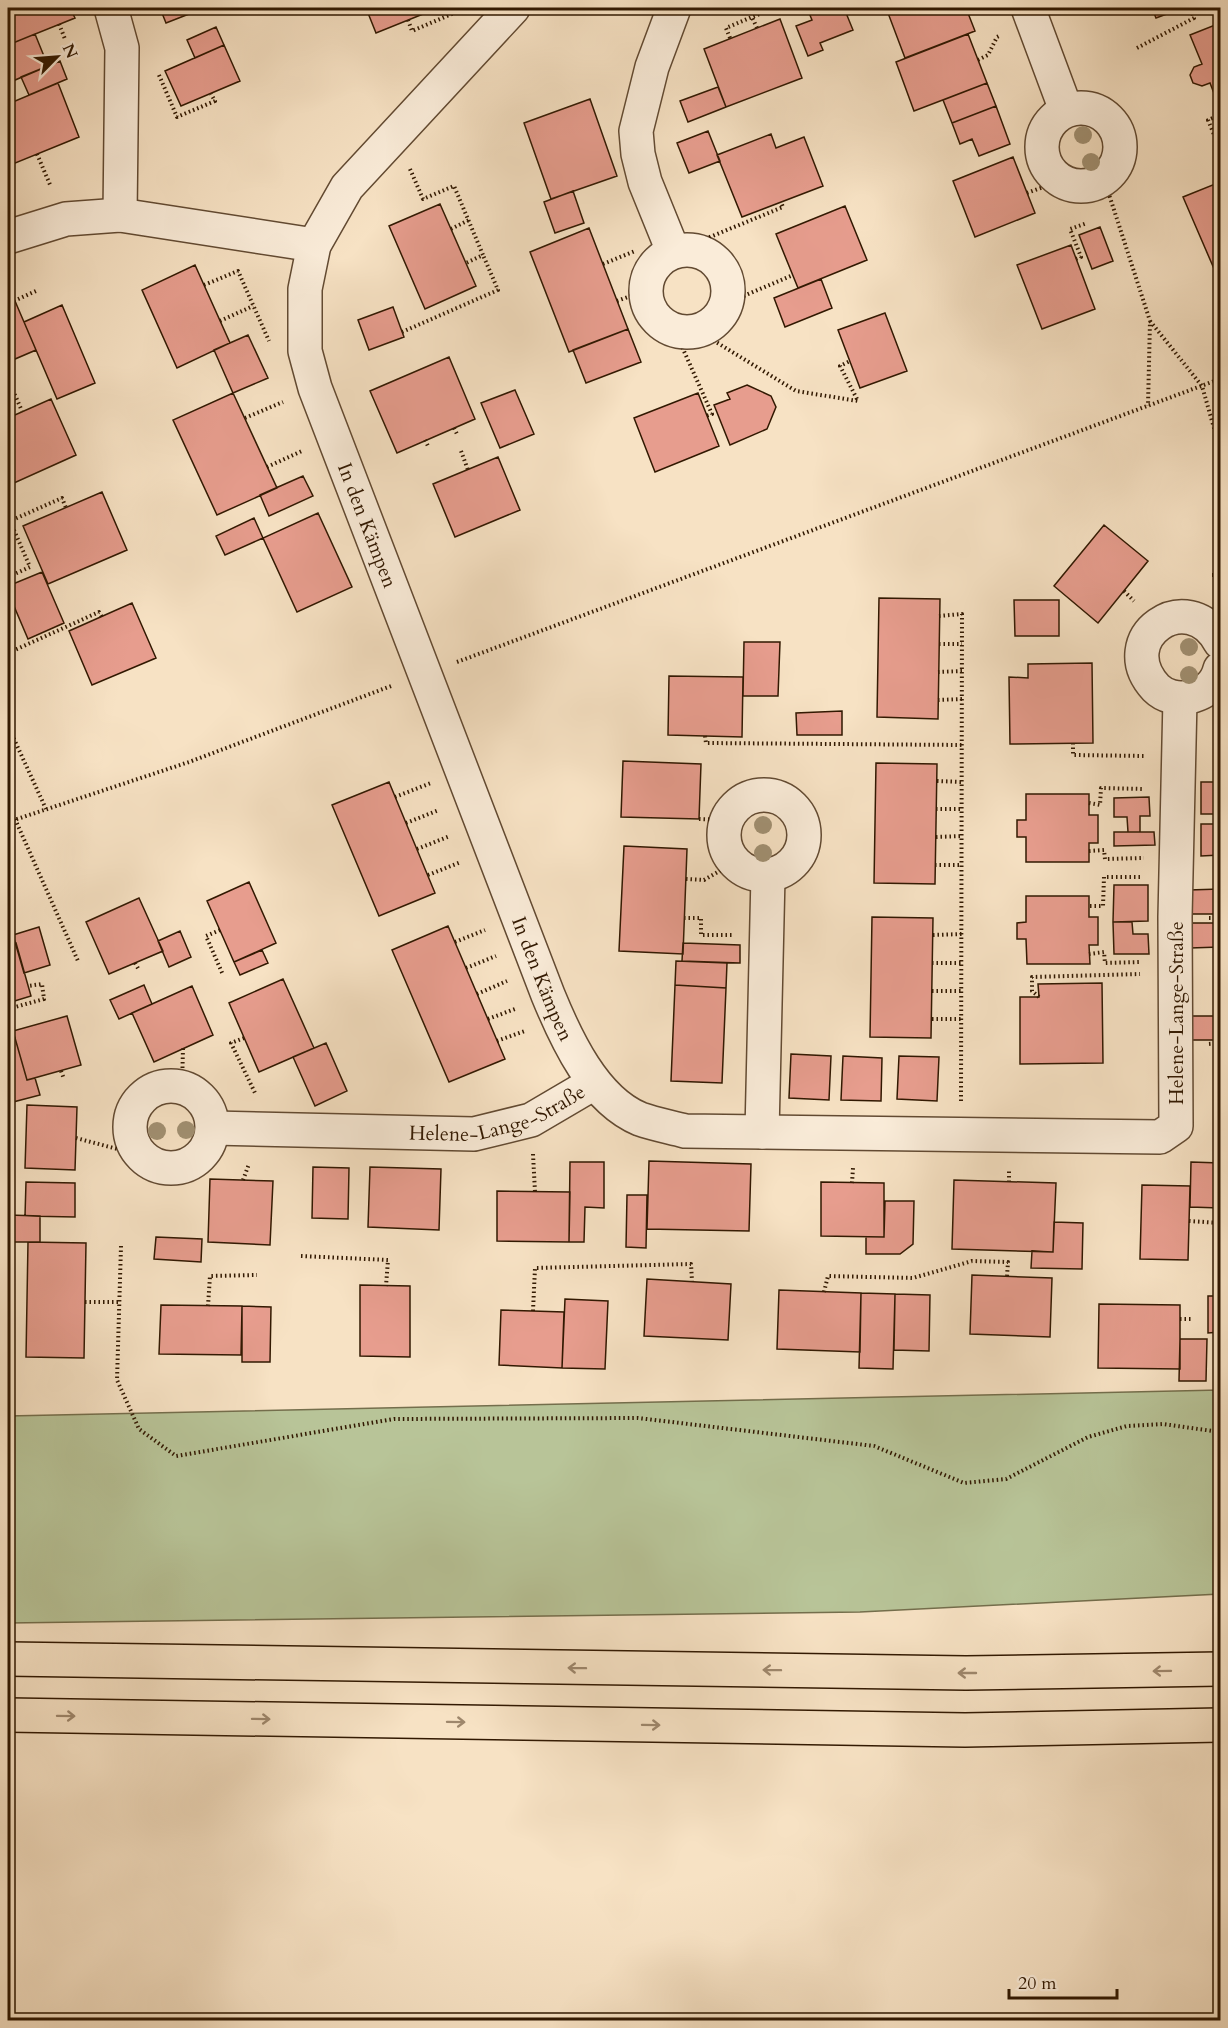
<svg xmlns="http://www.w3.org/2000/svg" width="1228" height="2028" font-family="Cardo,serif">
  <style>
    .green { fill: #b8c498; stroke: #746e4c; stroke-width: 1.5 }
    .building { fill: #e79d8e; stroke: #311801; stroke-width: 1.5 }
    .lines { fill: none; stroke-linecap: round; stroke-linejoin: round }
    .street-casing { stroke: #624a32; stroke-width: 36 }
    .highway-casing { stroke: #311801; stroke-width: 36 }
    .path { stroke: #311801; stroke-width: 4; stroke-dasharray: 1.5 3; stroke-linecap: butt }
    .street { stroke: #faecd9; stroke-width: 33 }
    .highway { stroke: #f7e2c4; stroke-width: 33 }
    .tree { fill: #a19072 }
    .oneway { stroke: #9e876c }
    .labels { text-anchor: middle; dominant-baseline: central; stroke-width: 4.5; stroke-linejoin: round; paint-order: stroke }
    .street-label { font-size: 20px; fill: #311801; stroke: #faecd9 }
  </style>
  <rect width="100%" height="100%" fill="#f7e2c4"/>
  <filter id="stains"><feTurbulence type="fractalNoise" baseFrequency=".00333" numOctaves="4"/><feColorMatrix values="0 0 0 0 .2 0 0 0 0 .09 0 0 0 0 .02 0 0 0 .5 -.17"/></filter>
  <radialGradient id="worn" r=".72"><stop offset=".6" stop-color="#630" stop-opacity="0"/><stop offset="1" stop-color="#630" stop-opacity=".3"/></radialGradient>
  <path class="green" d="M1220,1390V1594L860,1612L8,1623V1416Z"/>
  <path class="building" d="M8,8H70L75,18L8,45Z
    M160,8H187L189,14L166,23Z
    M366,8H438L376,33Z
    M807,8H844L853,30L820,43L823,50L808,56L796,26L812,20Z
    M901,8H966L975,31L905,58L888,13Z
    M1152,8H1183L1156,18Z
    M780,19L802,78L726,107L704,49Z
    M1220,23V109L1210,83L1202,86L1193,83L1190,75L1194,67L1202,64L1190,35Z
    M216,27L224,45L195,58L187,40Z
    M35,34L48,66L8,83V45Z
    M968,34L987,83L914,111L896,62Z
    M224,45L240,81L181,106L165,71Z
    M60,61L67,79L29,95L21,77Z
    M58,83L79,137L8,166V104Z
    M987,83L996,106L952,123L943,100Z
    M718,87L726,107L688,122L680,101Z
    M590,99L617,176L551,199L524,123Z
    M996,106L1010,144L979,156L972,139L960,144L952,123Z
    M708,131L720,161L689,173L677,143Z
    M771,134L776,148L804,137L823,186L742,217L717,155Z
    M1013,157L1035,213L975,237L953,181Z
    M1220,182V269L1215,271L1183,197Z
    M573,191L584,223L555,233L544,202Z
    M440,204L476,286L425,309L389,226Z
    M845,206L867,260L798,288L776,234Z
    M1100,227L1113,261L1092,269L1079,235Z
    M589,228L628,329L569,352L530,252Z
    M1071,245L1095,309L1042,329L1017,265Z
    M195,265L230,343L177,368L142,290Z
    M821,279L832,308L785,327L774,298Z
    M9,287L36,350L8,362V288Z
    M62,305L95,383L57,399L24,322Z
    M393,307L404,337L369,350L358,320Z
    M885,313L907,371L860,388L838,330Z
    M628,329L641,362L586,383L573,350Z
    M248,335L268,378L233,393L214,350Z
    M449,357L475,419L397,453L370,391Z
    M747,385L771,396L776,407L767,429L730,445L714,405L730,399L727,393Z
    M515,390L534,434L500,448L481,403Z
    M233,393L277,488L217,515L173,420Z
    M698,393L719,446L655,472L634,418Z
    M51,399L76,455L14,483L8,469V418Z
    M498,457L520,510L455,537L433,484Z
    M303,476L313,496L269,516L260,495Z
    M102,492L127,550L48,584L23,526Z
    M318,513L352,587L297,612L263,538Z
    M254,518L263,538L225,555L216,536Z
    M1104,525L1148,561L1098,623L1054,586Z
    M42,572L64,623L28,639L8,592V586Z
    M879,598L940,599L938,719L877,717Z
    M1014,600H1059V636H1015Z
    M132,603L156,658L92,685L69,631Z
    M744,642H780L778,696H743Z
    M1092,663L1093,743L1010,744L1009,677L1028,678V664Z
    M669,676L743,677L742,737L668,735Z
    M842,711V735H797L796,713Z
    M623,761L701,764L699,819L621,817Z
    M876,763L937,764L935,884L874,883Z
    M389,782L435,893L379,916L332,805Z
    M1201,782H1220V814H1201Z
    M1026,794H1089V815H1098V843H1089V862H1026V837H1017V820H1026Z
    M1149,797L1150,816H1140V832H1128L1127,817H1114V798Z
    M1201,824H1220V855L1201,856Z
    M1114,832H1154L1155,845L1114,846Z
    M624,846L687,849L683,954L619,951Z
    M249,882L276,943L234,962L207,901Z
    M1114,885H1148V921L1113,922Z
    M1220,889V914H1190L1189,890Z
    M1026,896H1089V917H1098V945H1089L1090,964H1027L1026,939H1017V923L1026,922Z
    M139,898L163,951L109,974L86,922Z
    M872,917L933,918L931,1038L870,1037Z
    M1113,922H1132L1133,934H1148L1149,954H1114Z
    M1190,923H1220V947L1190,948Z
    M448,926L505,1059L449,1082L392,950Z
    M39,927L50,965L24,973L13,935Z
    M180,931L191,957L169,967L158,941Z
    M16,943L31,996L8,1003V946Z
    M683,943L740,945V963L682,961Z
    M262,950L268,963L240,975L234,962Z
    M676,961L727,963L726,988L675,985Z
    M283,979L314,1048L259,1072L229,1003Z
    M1102,983L1103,1063L1020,1064V997H1039L1038,984Z
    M144,985L152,1004L119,1019L110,1000Z
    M675,985L726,988L722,1083L671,1081Z
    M192,986L213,1035L154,1062L132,1013Z
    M67,1016L81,1065L27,1080L13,1031Z
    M1188,1016H1220V1040H1188Z
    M15,1038L27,1080L35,1078L40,1095L13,1102L8,1081V1040Z
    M326,1043L347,1091L315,1106L293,1057Z
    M791,1054L831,1056L829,1100L789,1098Z
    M843,1056L882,1058L881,1101L841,1100Z
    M899,1056L939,1057L937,1101L897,1099Z
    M27,1105L77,1107L75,1170L25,1168Z
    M649,1161L751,1164L749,1231L647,1229Z
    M570,1162H604V1208L585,1207L584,1242H569Z
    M1191,1162L1220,1163V1208L1190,1207Z
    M313,1167L349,1168L348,1219L312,1218Z
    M370,1167L441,1169L439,1230L368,1227Z
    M210,1179L273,1181L270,1245L208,1242Z
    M954,1180L1056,1183L1053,1252L952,1249Z
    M26,1182L75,1183V1217L25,1216Z
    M821,1182L884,1183V1237L821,1236Z
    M1142,1185L1190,1186L1188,1260L1140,1259Z
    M497,1191L570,1192L569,1242L497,1241Z
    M627,1195H647L646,1248L626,1247Z
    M885,1201H914L913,1244L900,1254H866V1237H884Z
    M8,1215L40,1216V1242H8Z
    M1054,1222L1083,1223L1082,1269L1031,1268L1032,1251L1053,1252Z
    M156,1237L202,1239L201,1262L154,1259Z
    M28,1242L86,1243L84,1358L26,1357Z
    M972,1275L1052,1278L1050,1337L970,1334Z
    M647,1279L731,1284L728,1340L644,1336Z
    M360,1285L410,1286V1357L360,1356Z
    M779,1290L861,1293L860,1352L777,1349Z
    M861,1293L895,1294L893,1369L859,1368Z
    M895,1294L930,1295L929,1351L894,1350Z
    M1208,1296H1220V1332L1208,1333Z
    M565,1299L608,1301L605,1369L562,1368Z
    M1099,1304L1180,1305V1369L1098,1368Z
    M161,1305L242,1306L241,1355L159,1354Z
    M242,1306L271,1307L270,1362H242Z
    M501,1310L564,1312L562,1368L499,1365Z
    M1180,1339H1207L1206,1381H1179Z"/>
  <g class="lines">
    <defs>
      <g id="street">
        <path d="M111,8L122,48L120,215"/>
        <path id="s1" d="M513,8L347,187L314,245L305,289V351L315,388L548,995C566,1039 594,1100 640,1119C654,1124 670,1127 685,1131L1160,1137L1176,1126L1175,917L1180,699"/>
        <path d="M1028,8L1066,110"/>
        <circle cx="1081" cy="147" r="39"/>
        <path d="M8,237L66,219L120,215L314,245"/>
        <circle cx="687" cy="291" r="41"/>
        <path d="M673,251L645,182L638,154L636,131L652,67L674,8"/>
        <path d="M1220,642C1188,584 1110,638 1156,688C1164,696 1178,700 1189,697C1205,693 1216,685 1220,669"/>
        <circle cx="764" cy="835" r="40"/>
        <circle cx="171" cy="1127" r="41"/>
        <path id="s2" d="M213,1128L474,1134L531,1120L594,1083"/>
        <path d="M762,1132L768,876"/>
      </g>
      <path id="highway" d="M8,1659L966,1673L1220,1669
        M8,1715L965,1730L1220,1725"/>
    </defs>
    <use href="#street" class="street-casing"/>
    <use href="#highway" class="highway-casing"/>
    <path class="path" d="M966,8H969
      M408,20L412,31L461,10
      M59,24L65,39
      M757,28L752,17L775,8
      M730,38L726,28L752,17
      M1137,48L1194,18L1190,8
      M978,60L988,55L997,37L1001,35
      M159,75L177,117L215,101L211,94
      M1217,142L1208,120L1220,115
      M37,154L51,187
      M410,169L423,199L454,186L483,255L466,263
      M1104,179L1150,321L1148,406
      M1027,193L1060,181
      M451,229L469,220
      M705,239L783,207L781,202
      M1076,259L1081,257L1070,229L1087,223
      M603,264L635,251
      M1215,276L1220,278
      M204,285L238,271L269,341
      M14,301L36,291
      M617,301L645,291
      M727,303L793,275
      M220,321L253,306
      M1150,321L1202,386L1220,449
      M675,331L712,414L706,416
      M698,331L796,391L858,401L840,366L850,361
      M402,332L498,290L483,255
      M11,386L22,411
      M245,418L283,402
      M454,428L458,436
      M425,440L429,448
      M461,451L468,470
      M267,467L302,451
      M1212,575H1220
      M8,577L30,567L10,521L62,498L66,508
      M1124,591L1134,601
      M939,616L962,614L961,1101
      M939,644H962
      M8,653L99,612L102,617
      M457,662L1220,379
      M938,672L962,671
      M938,700L962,699
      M8,726L46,809
      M705,736L706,743L963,745
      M1073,743V755L1144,756
      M937,781L962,782
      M395,797L431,783
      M1089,803L1100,805L1101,788L1144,789
      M936,809H962
      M15,819L78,961
      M699,819L726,820
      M8,822L189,762L391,686
      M406,823L439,810
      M936,837L962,836
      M417,849L450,836
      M1089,851L1104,850L1105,859L1144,858
      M935,865H962
      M428,875L461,862
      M686,879L704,880L733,863
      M1090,906H1103L1104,877H1142
      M684,918H701V935H733
      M1209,918H1220
      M220,930L206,936L223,975
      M933,935L962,934
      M455,942L485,930
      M1089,954L1104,952L1105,963L1141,962
      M135,963L139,970
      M932,963H962
      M466,968L496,956
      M932,991H962
      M477,994L507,981
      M1039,997L1032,991V977L1140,974
      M8,1009L44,999L42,984L28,986
      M488,1019L515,1009
      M932,1019H962
      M244,1038L231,1043L256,1095
      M497,1041L525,1031
      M1209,1044L1220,1043
      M61,1071L64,1079
      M182,1086L183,1048
      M76,1138L140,1155
      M533,1154L535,1192
      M243,1180L249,1164
      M1009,1182V1170
      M852,1183L853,1168
      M1189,1221L1220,1223
      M121,1246L117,1380L139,1429L176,1456L394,1419L638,1418L874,1446L964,1483L1006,1479L1088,1437L1127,1426L1163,1424L1220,1432
      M301,1256L388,1260L386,1286
      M824,1292L828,1276L913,1278L972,1261L1008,1262L1007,1276
      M85,1302H118
      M208,1306L210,1276L257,1275
      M533,1311L535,1268L691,1264L692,1281
      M1180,1319H1193"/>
    <use href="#street" class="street"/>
    <use href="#highway" class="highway"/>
  </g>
  <g class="tree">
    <circle cx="1083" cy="135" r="9"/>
    <circle cx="1091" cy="162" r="9"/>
    <circle cx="1189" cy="647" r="9"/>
    <circle cx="1189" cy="675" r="9"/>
    <circle cx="763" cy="825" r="9"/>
    <circle cx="763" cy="853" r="9"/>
    <circle cx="186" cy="1130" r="9"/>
    <circle cx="157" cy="1131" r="9"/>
  </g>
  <defs><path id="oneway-shaft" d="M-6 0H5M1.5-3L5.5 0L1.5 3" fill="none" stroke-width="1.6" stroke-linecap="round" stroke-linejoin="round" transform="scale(1.5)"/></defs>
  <g class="oneway">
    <use href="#oneway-shaft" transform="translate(577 1668) rotate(-179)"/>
    <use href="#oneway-shaft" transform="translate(772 1670) rotate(-179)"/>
    <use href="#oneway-shaft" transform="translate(1162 1671) rotate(179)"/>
    <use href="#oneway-shaft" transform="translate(967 1673) rotate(180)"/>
    <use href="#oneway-shaft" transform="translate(66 1716) rotate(1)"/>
    <use href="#oneway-shaft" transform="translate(261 1719) rotate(1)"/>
    <use href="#oneway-shaft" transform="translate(456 1722) rotate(1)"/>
    <use href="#oneway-shaft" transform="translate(651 1725) rotate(1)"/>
  </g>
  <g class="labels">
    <g class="street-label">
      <text stroke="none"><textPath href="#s1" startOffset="603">In den Kämpen</textPath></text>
      <text stroke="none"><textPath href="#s1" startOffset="1089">In den Kämpen</textPath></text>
      <text transform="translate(1176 1013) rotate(-90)">Helene-Lange-Straße</text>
      <text stroke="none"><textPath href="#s2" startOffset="288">Helene-Lange-Straße</textPath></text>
    </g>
  </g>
  <rect width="1228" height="2028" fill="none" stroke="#f7e2c4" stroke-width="30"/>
  <rect x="9" y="9" width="1210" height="2010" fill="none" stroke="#311801" stroke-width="3"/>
  <rect x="15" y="15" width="1198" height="1998" fill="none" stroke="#311801" stroke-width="1.5"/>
  <g transform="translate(57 57) rotate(65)" stroke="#faecd9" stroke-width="4.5" paint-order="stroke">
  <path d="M0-4.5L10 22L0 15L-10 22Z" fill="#311801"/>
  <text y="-9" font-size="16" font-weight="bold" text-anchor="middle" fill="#311801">N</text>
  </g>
  <path d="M1009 1989v9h108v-9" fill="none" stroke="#311801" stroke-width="3"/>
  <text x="1018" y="1989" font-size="18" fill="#311801" stroke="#faecd9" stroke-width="4.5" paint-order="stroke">20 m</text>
  <rect width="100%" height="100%" filter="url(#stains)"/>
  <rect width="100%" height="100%" fill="url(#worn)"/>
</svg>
